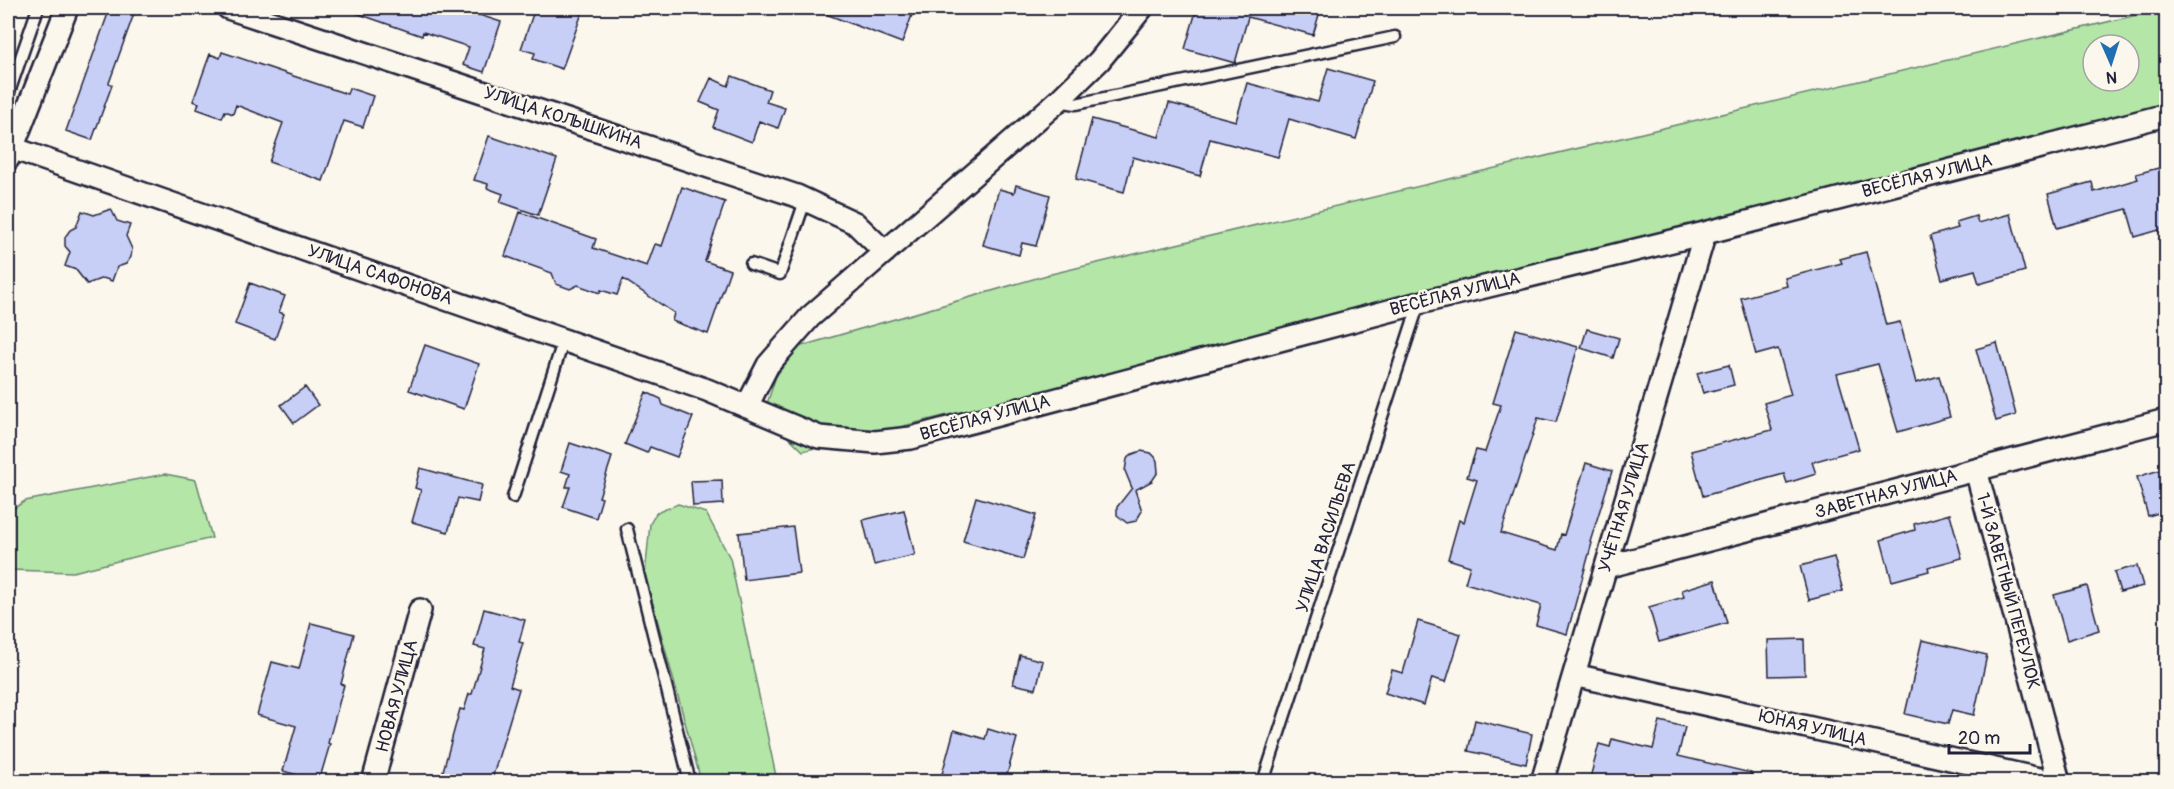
<svg xmlns="http://www.w3.org/2000/svg" width="2174" height="789" font-family="Pangolin,sans-serif">
  <style>
    .green { fill: #b3e6a7; stroke: #6a8471; stroke-width: 1.5; fill-rule: evenodd }
    .building { fill: #c8cff7; stroke: #22223b; stroke-width: 1.5 }
    .lines { fill: none; stroke-linecap: round; stroke-linejoin: round }
    .service-casing { stroke: #22223b; stroke-width: 15 }
    .minor-casing { stroke: #22223b; stroke-width: 26 }
    .service { stroke: #fbf7ec; stroke-width: 10 }
    .minor { stroke: #fbf7ec; stroke-width: 21 }
    .labels { text-anchor: middle; dominant-baseline: central; stroke-width: 5; stroke-linejoin: round; paint-order: stroke }
    .street-label { font-size: 18px; fill: #22223b; stroke: #fbf7ec }
  </style>
  <rect width="100%" height="100%" fill="#fbf7ec"/>
  <filter id="ink" filterUnits="userSpaceOnUse"><feTurbulence type="fractalNoise" baseFrequency=".0167" numOctaves="2"/><feDisplacementMap in="SourceGraphic" scale="12" xChannelSelector="R" yChannelSelector="G"/><feConvolveMatrix kernelMatrix="1 2 1 2 8 2 1 2 1" color-interpolation-filters="sRGB"/></filter>
  <g filter="url(#ink)">
    <path class="green" d="M2166,8V112L803,451L764,413L776,376L798,347L1047,275ZM2093,45H2129V81H2093Z
      M165,474L196,480L212,538L73,572L8,570V512L25,501Z
      M678,504L706,513L730,558L777,781H701L645,575L650,524L656,513Z"/>
    <path class="building" d="M110,8H136L109,83L112,85L92,140L66,131Z
      M351,8H458L501,22L484,72L463,65L469,47L423,32L422,36L350,11Z
      M535,8H567L582,13L562,69L533,59L535,53L521,49Z
      M819,8H890L912,15L902,43L818,11Z
      M1197,8H1321L1313,35L1248,17L1235,63L1185,49Z
      M222,52L347,94L349,88L373,96L363,127L344,121L323,181L269,162L283,123L236,105L233,114L225,111L222,118L197,109L199,103L193,101L210,54L220,58Z
      M1328,68L1373,81L1356,139L1289,119L1278,157L1210,139L1200,176L1133,157L1124,192L1076,179L1092,119L1159,137L1169,103L1236,121L1247,83L1318,102Z
      M732,76L770,90L766,102L785,108L778,128L759,121L752,142L713,127L719,110L700,102L711,78L728,86Z
      M489,136L557,159L538,215L500,202L503,194L487,188L488,184L474,180Z
      M2166,166V228L2135,237L2127,209L2057,228L2048,194L2092,182L2094,192L2138,179L2136,174Z
      M1016,185L1050,195L1036,246L1022,243L1019,255L983,245L999,189L1014,193Z
      M682,187L725,202L705,261L730,270L708,334L672,321L674,313L623,279L617,295L601,290L600,293L578,285L570,289L556,284L552,273L505,256L520,212L596,239L593,248L647,266L655,244L662,246Z
      M111,209L117,221L130,225L126,236L132,249L131,257L126,264L117,267L112,281L103,278L87,284L76,270L65,266L70,252L65,246V237L70,230L76,227L82,211L94,215Z
      M2010,214L2025,271L1979,284L1975,270L1942,279L1930,236L1958,228L1956,222L1976,216L1978,223Z
      M1866,252L1886,325L1900,322L1916,383L1939,376L1950,417L1898,432L1878,364L1837,374L1859,449L1812,462L1816,474L1787,483L1784,474L1703,496L1691,451L1772,430L1764,403L1791,395L1778,349L1756,355L1741,298L1787,286L1785,278L1842,263L1840,259Z
      M250,283L285,296L279,312L284,314L275,339L235,324Z
      M1516,329L1578,347L1556,422L1538,418L1501,533L1557,550L1561,534L1564,535L1586,463L1612,471L1590,542L1592,543L1567,634L1536,625L1541,605L1465,583L1470,566L1448,559L1459,520L1464,522L1477,480L1467,477L1476,450L1485,452L1501,405L1493,403Z
      M1587,329L1619,338L1613,358L1581,348Z
      M1997,343L2016,415L1996,421L1976,349Z
      M425,345L479,364L464,409L409,390Z
      M1729,365L1734,385L1703,393L1697,373Z
      M305,387L318,405L294,423L281,405Z
      M646,392L661,399L663,405L693,417L677,457L650,447L647,453L625,444Z
      M570,443L612,457L599,497L602,498L596,518L563,507L570,487H566L570,474L561,471Z
      M1141,451L1151,453L1155,457L1157,461L1158,472L1152,481L1135,490L1142,511L1136,521L1127,523L1117,515V507L1132,488L1125,471L1127,459L1130,455Z
      M420,468L482,485L478,502L458,498L448,532L412,522L421,490L415,488Z
      M2166,468V511L2148,516L2137,477Z
      M722,480L723,504L693,506L691,481Z
      M976,497L1036,515L1023,559L963,541Z
      M904,510L915,555L874,565L863,520Z
      M1950,514L1962,558L1928,567L1929,571L1892,581L1881,540L1915,530L1914,524Z
      M793,527L799,573L744,580L739,533Z
      M1834,557L1843,591L1809,600L1800,566Z
      M2137,566L2143,586L2120,592L2114,572Z
      M1715,580L1727,623L1659,642L1649,607L1684,597L1682,590Z
      M2087,586L2099,630L2067,640L2054,595Z
      M484,609L525,620L519,642L523,643L510,686L519,689L491,782H440L460,709L464,710L469,694H472L485,649L474,646Z
      M1418,621L1461,634L1446,682L1432,678L1424,705L1385,693L1392,670L1403,673Z
      M311,623L354,634L341,684L344,685L328,743L330,744L319,781L283,771L296,726L257,715L272,662L299,669Z
      M1804,639L1805,675L1769,676L1768,640Z
      M1922,640L1987,655L1974,715L1952,710L1948,724L1905,714Z
      M1020,655L1043,661L1036,689L1013,684Z
      M1475,720L1532,734L1526,764L1468,751Z
      M1660,721L1685,727L1678,756L1751,773L1750,782H1589L1599,744L1610,747L1612,739L1653,749Z
      M988,729L1017,738L1005,782H968L942,774L954,730L985,739Z"/>
    <g class="lines">
      <defs>
        <path id="service" d="M8,95L38,8
          M1058,101L1076,104L1395,37
          M751,264L780,274L805,201
          M513,497L564,339
          M627,529L690,782
          M1263,782L1419,303"/>
        <path id="minor" d="M228,8L797,196L855,223L885,252
          M12,148L707,390L819,437L875,442L911,438L1419,303L1705,233L2166,115
          M8,159L67,8
          M747,406L768,365L810,317L1058,101L1099,61L1142,8
          M1976,470L2059,782
          M1606,567L2166,420
          M1574,675L2053,782
          M373,782L420,610
          M1542,782L1705,233"/>
      </defs>
      <use href="#service" class="service-casing"/>
      <use href="#minor" class="minor-casing"/>
      <use href="#service" class="service"/>
      <use href="#minor" class="minor"/>
    </g>
  </g>
  <g class="labels">
    <g class="street-label">
      <text transform="translate(563 118) rotate(18)">УЛИЦА КОЛЫШКИНА</text>
      <text transform="translate(1927 176) rotate(-14)">ВЕСЁЛАЯ УЛИЦА</text>
      <text transform="translate(380 275) rotate(19)">УЛИЦА САФОНОВА</text>
      <text transform="translate(1455 294) rotate(-14)">ВЕСЁЛАЯ УЛИЦА</text>
      <text transform="translate(985 418) rotate(-15)">ВЕСЁЛАЯ УЛИЦА</text>
      <text transform="translate(1886 494) rotate(-15)">ЗАВЕТНАЯ УЛИЦА</text>
      <text transform="translate(1624 507) rotate(-73)">УЧЁТНАЯ УЛИЦА</text>
      <text transform="translate(1326 537) rotate(-72)">УЛИЦА ВАСИЛЬЕВА</text>
      <text transform="translate(2008 591) rotate(75)">1-Й ЗАВЕТНЫЙ ПЕРЕУЛОК</text>
      <text transform="translate(397 696) rotate(-75)">НОВАЯ УЛИЦА</text>
      <text transform="translate(1813 728) rotate(13)">ЮНАЯ УЛИЦА</text>
    </g>
  </g>
  <rect width="2174" height="789" fill="none" stroke="#fbf7ec" stroke-width="30"/>
  <rect x="15" y="15" width="2144" height="759" fill="none" stroke="#22223b" stroke-width="2" filter="url(#ink)"/>
  <g transform="translate(2111 63) rotate(177)"><circle r="28" fill="#fbf7ec" stroke="#a4a2a5" stroke-width="1.5"/>
  <path d="M0-4.5L10 22L0 15L-10 22Z" fill="#1f6fb2"/>
  <text y="-9" font-size="16" font-weight="bold" text-anchor="middle" fill="#22223b">N</text>
  </g>
  <path d="M1949 744v9h81v-9" fill="none" stroke="#22223b" stroke-width="3"/>
  <text x="1958" y="744" font-size="18" fill="#22223b" stroke="#fbf7ec" stroke-width="4.5" paint-order="stroke">20 m</text>
</svg>
